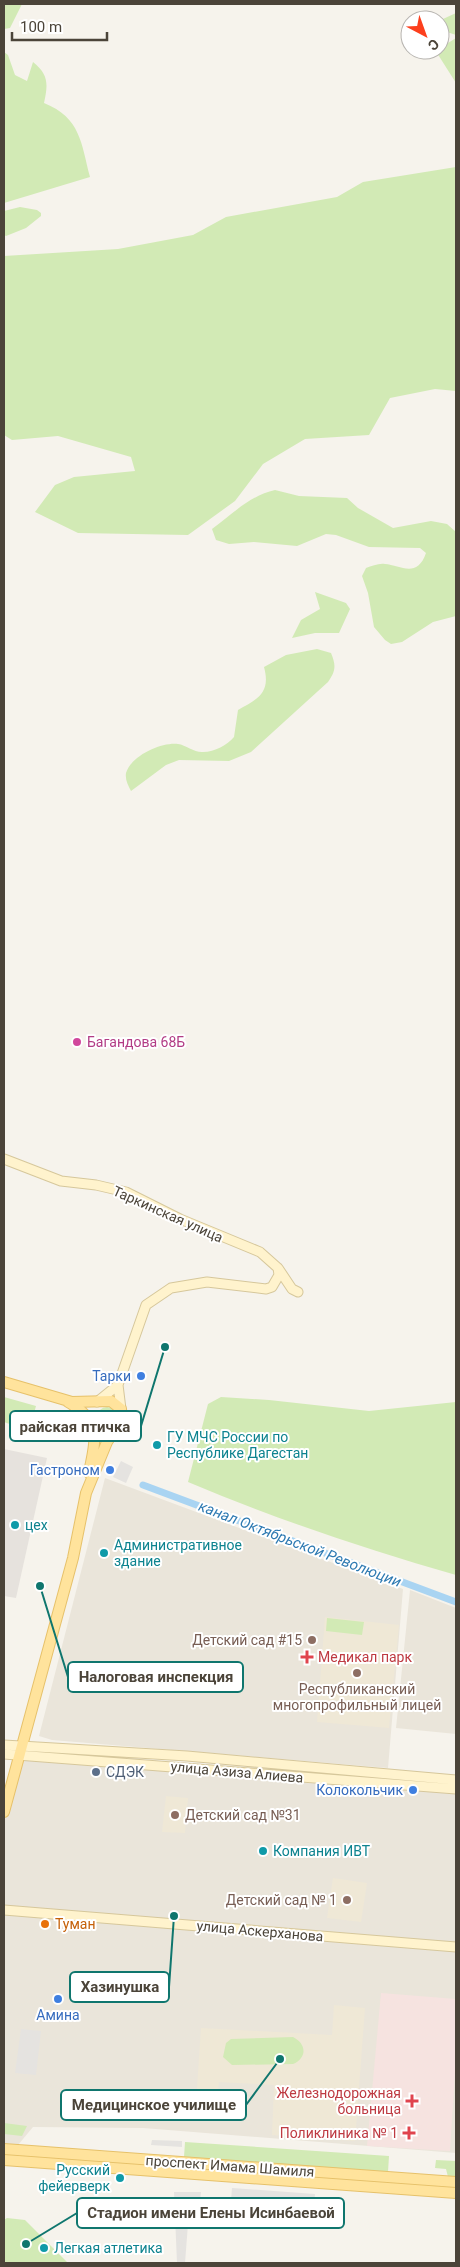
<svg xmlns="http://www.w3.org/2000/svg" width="460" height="2267" font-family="Roboto,sans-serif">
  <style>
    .residential { fill: #eae5da }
    .industrial { fill: #e6e2dd }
    .education { fill: #efe8d6 }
    .medical { fill: #f6e3e0 }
    .green { fill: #d2eab5 }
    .parking { fill: #e5e3e0 }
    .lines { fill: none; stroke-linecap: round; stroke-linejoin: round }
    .canal { stroke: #a9d4f2; stroke-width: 7 }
    .secondary-casing { stroke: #d6c79b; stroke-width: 11 }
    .primary-casing { stroke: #e6c16a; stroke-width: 12 }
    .secondary { stroke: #fff3cd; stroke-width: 9 }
    .primary { stroke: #ffe39c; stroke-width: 10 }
    .hotel-dot { fill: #d1479c; stroke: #fff; stroke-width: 2 }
    .shop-dot { fill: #3f7fe0; stroke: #fff; stroke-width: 2 }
    .culture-dot { fill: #0f9aa8; stroke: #fff; stroke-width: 2 }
    .education-dot { fill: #8d6e63; stroke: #fff; stroke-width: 2 }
    .health-dot { fill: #e0444e; stroke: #fff; stroke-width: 2 }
    .service-dot { fill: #5c6f8a; stroke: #fff; stroke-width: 2 }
    .food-dot { fill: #e8710a; stroke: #fff; stroke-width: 2 }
    .labels { text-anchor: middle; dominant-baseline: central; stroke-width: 4; stroke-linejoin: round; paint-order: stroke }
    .hotel-label { font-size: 14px; fill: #b23c85; stroke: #fff; text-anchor: start }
    .street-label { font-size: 14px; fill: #4b4439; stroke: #fff }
    .shop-label { font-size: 14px; fill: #366cbe; stroke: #fff; text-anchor: end }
    .culture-label { font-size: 14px; fill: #0d838f; stroke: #fff; text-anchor: start }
    .education-label { font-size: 14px; fill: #785e54; stroke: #fff; text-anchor: end }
    .health-label { font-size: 14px; fill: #be3a42; stroke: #fff; text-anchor: end }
    .service-label { font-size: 14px; fill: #4e5e75; stroke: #fff; text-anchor: start }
    .food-label { font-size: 14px; fill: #c56008; stroke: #fff; text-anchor: start }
    .water-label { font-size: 15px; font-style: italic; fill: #2e7ab2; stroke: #fff }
    .leader { fill: none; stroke: #0f766e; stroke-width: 2 }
    .callout-dot { fill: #0f766e; stroke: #fff; stroke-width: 2 }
    .callout { fill: #fff; stroke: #0f766e; stroke-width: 2 }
    .callout-label { font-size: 15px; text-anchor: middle; font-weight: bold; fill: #4b4439 }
  </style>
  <rect width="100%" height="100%" fill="#f6f3ec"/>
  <path class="residential" d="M105,1478L403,1589L388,1768L52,1740L39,1736Z
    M410,1590L456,1608V1734L396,1728Z
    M21,1759L456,1792V2153L143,2128L33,2127L18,2145L4,2143V1823Z"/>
  <path class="industrial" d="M4,1449L47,1458L16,1598L4,1596Z"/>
  <path class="education" d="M325,1617L399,1625L389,1728L317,1722Z
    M166,1796L188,1798L185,1833L162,1832Z
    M333,1878L367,1883L361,1922L327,1918Z
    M334,2005L365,2008L355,2141L272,2135L274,2085L219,2082L217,2104L196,2103L201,2028L332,2035Z"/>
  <path class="medical" d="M381,1993L456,1999V2056L450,2151L367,2146Z"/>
  <path class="green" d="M4,4H22L10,28L4,29Z
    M456,13V35L447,32L443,19Z
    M456,38V83L437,53L440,48Z
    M4,52L8,55L15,75L27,81L33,62C49,75 48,84 44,103C81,118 81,143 90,177L4,203Z
    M456,167V391L435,389L390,398L369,435L305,439L263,464L235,501L188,535L78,533L35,512L55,485L74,477L135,471L131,457L58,436L12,440L4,435V256L118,249L193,235L226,217L337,197L363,182Z
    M20,207L37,210L41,213V216L26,228L6,236L4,235V211Z
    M275,490L299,496L347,498L358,508L393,528L431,521L447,524L456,532V616L433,622L402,642L391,644L385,640L374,627L368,593L362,576L366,568C372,566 379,563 385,564C400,565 417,579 426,553L420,548L369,547L336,535L326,534L297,546L254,542L229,544L216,540L212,529C231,515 251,495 275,490Z
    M315,592L346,603L350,609L339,633H315L292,638L301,620L320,609Z
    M317,649L331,653C336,665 336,671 328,682L251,752L229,761L179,760L166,765L131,791C128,785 125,780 126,773C131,756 161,742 178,744C186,745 195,753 203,752C215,752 227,745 234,737L238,710C258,699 271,693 264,667L286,655Z
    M4,1397L36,1406L29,1431L4,1422Z
    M221,1397L269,1400L369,1411L456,1402V1575C365,1549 276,1519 188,1482L208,1404Z
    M97 1417a10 10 0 1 1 20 0a10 10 0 1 1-20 0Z
    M327,1618L364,1622L362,1635L326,1631Z
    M293,2037C307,2044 307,2058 293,2064L232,2065L223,2057L226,2043L231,2039Z
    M4,2123L27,2126L22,2136L4,2134Z
    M185,2142L389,2156L388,2172L184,2157Z
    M436,2160L456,2161V2177H448L446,2169L435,2168Z
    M7,2218L25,2220L68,2263H4V2220Z"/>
  <path class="parking" d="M121,1461L133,1467L126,1483L113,1477Z
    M21,2029L41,2031L36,2075L15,2073Z
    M152,2140L182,2141V2147L151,2145Z
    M232,2188L315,2194L313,2219L288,2217L289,2204L231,2200Z
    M174,2192H201L199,2211H189L185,2263H177Z"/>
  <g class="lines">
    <path class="canal" d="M143,1485L456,1602"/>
    <defs>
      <path id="secondary" d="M4,1159L61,1181L96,1185L126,1192L180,1219L260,1252L278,1268L279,1275L272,1287L266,1289L207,1282L171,1288L146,1305L118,1385L121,1409
        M278,1268L292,1289L298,1292
        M97,1402L118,1385
        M4,1745L187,1756L456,1780
        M4,1754L456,1789
        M4,1910L456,1947"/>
      <path id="primary" d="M4,1382L72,1402L111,1401L121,1409L122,1419L107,1442L86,1493L73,1558L4,1812
        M68,1402C73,1404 76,1408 81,1411C102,1428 93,1450 89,1473
        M4,2149L456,2182
        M4,2160L456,2193"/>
    </defs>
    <use href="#secondary" class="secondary-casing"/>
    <use href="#primary" class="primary-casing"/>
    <use href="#secondary" class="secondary"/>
    <use href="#primary" class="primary"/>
  </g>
  <circle class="hotel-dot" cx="77" cy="1042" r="5"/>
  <g class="shop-dot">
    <circle cx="141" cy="1376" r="5"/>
    <circle cx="110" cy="1470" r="5"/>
    <circle cx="413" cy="1790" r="5"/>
    <circle cx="58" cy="1999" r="5"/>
  </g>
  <g class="culture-dot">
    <circle cx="157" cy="1445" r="5"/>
    <circle cx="15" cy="1525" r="5"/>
    <circle cx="104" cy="1553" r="5"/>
    <circle cx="263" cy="1851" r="5"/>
    <circle cx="120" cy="2178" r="5"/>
    <circle cx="44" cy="2248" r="5"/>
  </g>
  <g class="education-dot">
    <circle cx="312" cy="1640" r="5"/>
    <circle cx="357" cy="1673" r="5"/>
    <circle cx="175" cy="1815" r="5"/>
    <circle cx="347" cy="1900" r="5"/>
  </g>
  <g class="health-dot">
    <path d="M304.5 1649.5h5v5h5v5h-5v5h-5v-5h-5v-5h5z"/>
    <path d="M409.5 2093.5h5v5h5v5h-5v5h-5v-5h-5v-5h5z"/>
    <path d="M406.5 2125.5h5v5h5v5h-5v5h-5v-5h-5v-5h5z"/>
  </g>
  <circle class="service-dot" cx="96" cy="1772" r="5"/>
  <circle class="food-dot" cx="45" cy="1924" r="5"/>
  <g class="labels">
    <g class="hotel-label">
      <text x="87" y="1042">Багандова 68Б</text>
    </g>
    <g class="street-label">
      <text transform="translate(168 1214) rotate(24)">Таркинская улица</text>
      <text transform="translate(237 1772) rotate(5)">улица Азиза Алиева</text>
      <text transform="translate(260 1931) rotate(5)">улица Аскерханова</text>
      <text transform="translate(230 2166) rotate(4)">проспект Имама Шамиля</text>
    </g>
    <g class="shop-label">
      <text x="131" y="1376">Тарки</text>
      <text x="100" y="1470">Гастроном</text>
      <text x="403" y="1790">Колокольчик</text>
      <text x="58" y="2015" text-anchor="middle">Амина</text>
    </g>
    <g class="culture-label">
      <text x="167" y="1437">ГУ МЧС России по<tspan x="167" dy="16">Республике Дагестан</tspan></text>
      <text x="25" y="1525">цех</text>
      <text x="114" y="1545">Административное<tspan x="114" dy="16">здание</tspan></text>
      <text x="273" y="1851">Компания ИВТ</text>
      <text x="110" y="2170" text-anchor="end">Русский<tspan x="110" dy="16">фейерверк</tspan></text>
      <text x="54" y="2248">Легкая атлетика</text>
    </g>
    <g class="education-label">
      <text x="302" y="1640">Детский сад #15</text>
      <text x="357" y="1689" text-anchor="middle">Республиканский<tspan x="357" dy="16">многопрофильный лицей</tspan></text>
      <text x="185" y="1815" text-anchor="start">Детский сад №31</text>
      <text x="337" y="1900">Детский сад № 1</text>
    </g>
    <g class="health-label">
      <text x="318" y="1657" text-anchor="start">Медикал парк</text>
      <text x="401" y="2093">Железнодорожная<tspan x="401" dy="16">больница</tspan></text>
      <text x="398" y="2133">Поликлиника № 1</text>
    </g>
    <g class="service-label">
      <text x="106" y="1772">СДЭК</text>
    </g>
    <g class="food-label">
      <text x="55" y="1924">Туман</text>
    </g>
    <g class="water-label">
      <text transform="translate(300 1544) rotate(21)">канал Октябрьской Революции</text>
    </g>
  </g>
  <path class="leader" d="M165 1347L141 1426M40 1586L68 1677M174 1916L169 1987M280 2059L246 2105M26 2244L77 2213"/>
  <g class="callout-dot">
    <circle cx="165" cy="1347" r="5"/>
    <circle cx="40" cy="1586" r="5"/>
    <circle cx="174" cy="1916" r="5"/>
    <circle cx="280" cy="2059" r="5"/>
    <circle cx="26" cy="2244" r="5"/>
  </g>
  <g class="callout">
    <rect x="10" y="1411" width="131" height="30" rx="5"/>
    <rect x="68" y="1662" width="175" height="30" rx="5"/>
    <rect x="70" y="1972" width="99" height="30" rx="5"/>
    <rect x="61" y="2090" width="185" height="30" rx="5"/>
    <rect x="77" y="2198" width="267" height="30" rx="5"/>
  </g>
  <g class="callout-label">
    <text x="75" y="1432">райская птичка</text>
    <text x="156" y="1682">Налоговая инспекция</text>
    <text x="120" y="1992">Хазинушка</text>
    <text x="154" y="2110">Медицинское училище</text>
    <text x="211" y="2218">Стадион имени Елены Исинбаевой</text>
  </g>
  <rect width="460" height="2267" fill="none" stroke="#4b4439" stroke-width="10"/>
  <g transform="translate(425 35) rotate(139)"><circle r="24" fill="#ffffff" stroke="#b7b4b0"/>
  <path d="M0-4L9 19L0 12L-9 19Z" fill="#fc3f1d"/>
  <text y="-8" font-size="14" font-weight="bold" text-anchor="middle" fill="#4b4439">С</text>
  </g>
  <path d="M12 32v8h95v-8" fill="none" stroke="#4b4439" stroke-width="2.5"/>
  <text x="20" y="32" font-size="15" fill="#4b4439" stroke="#ffffff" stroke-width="4" paint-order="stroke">100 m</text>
</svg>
